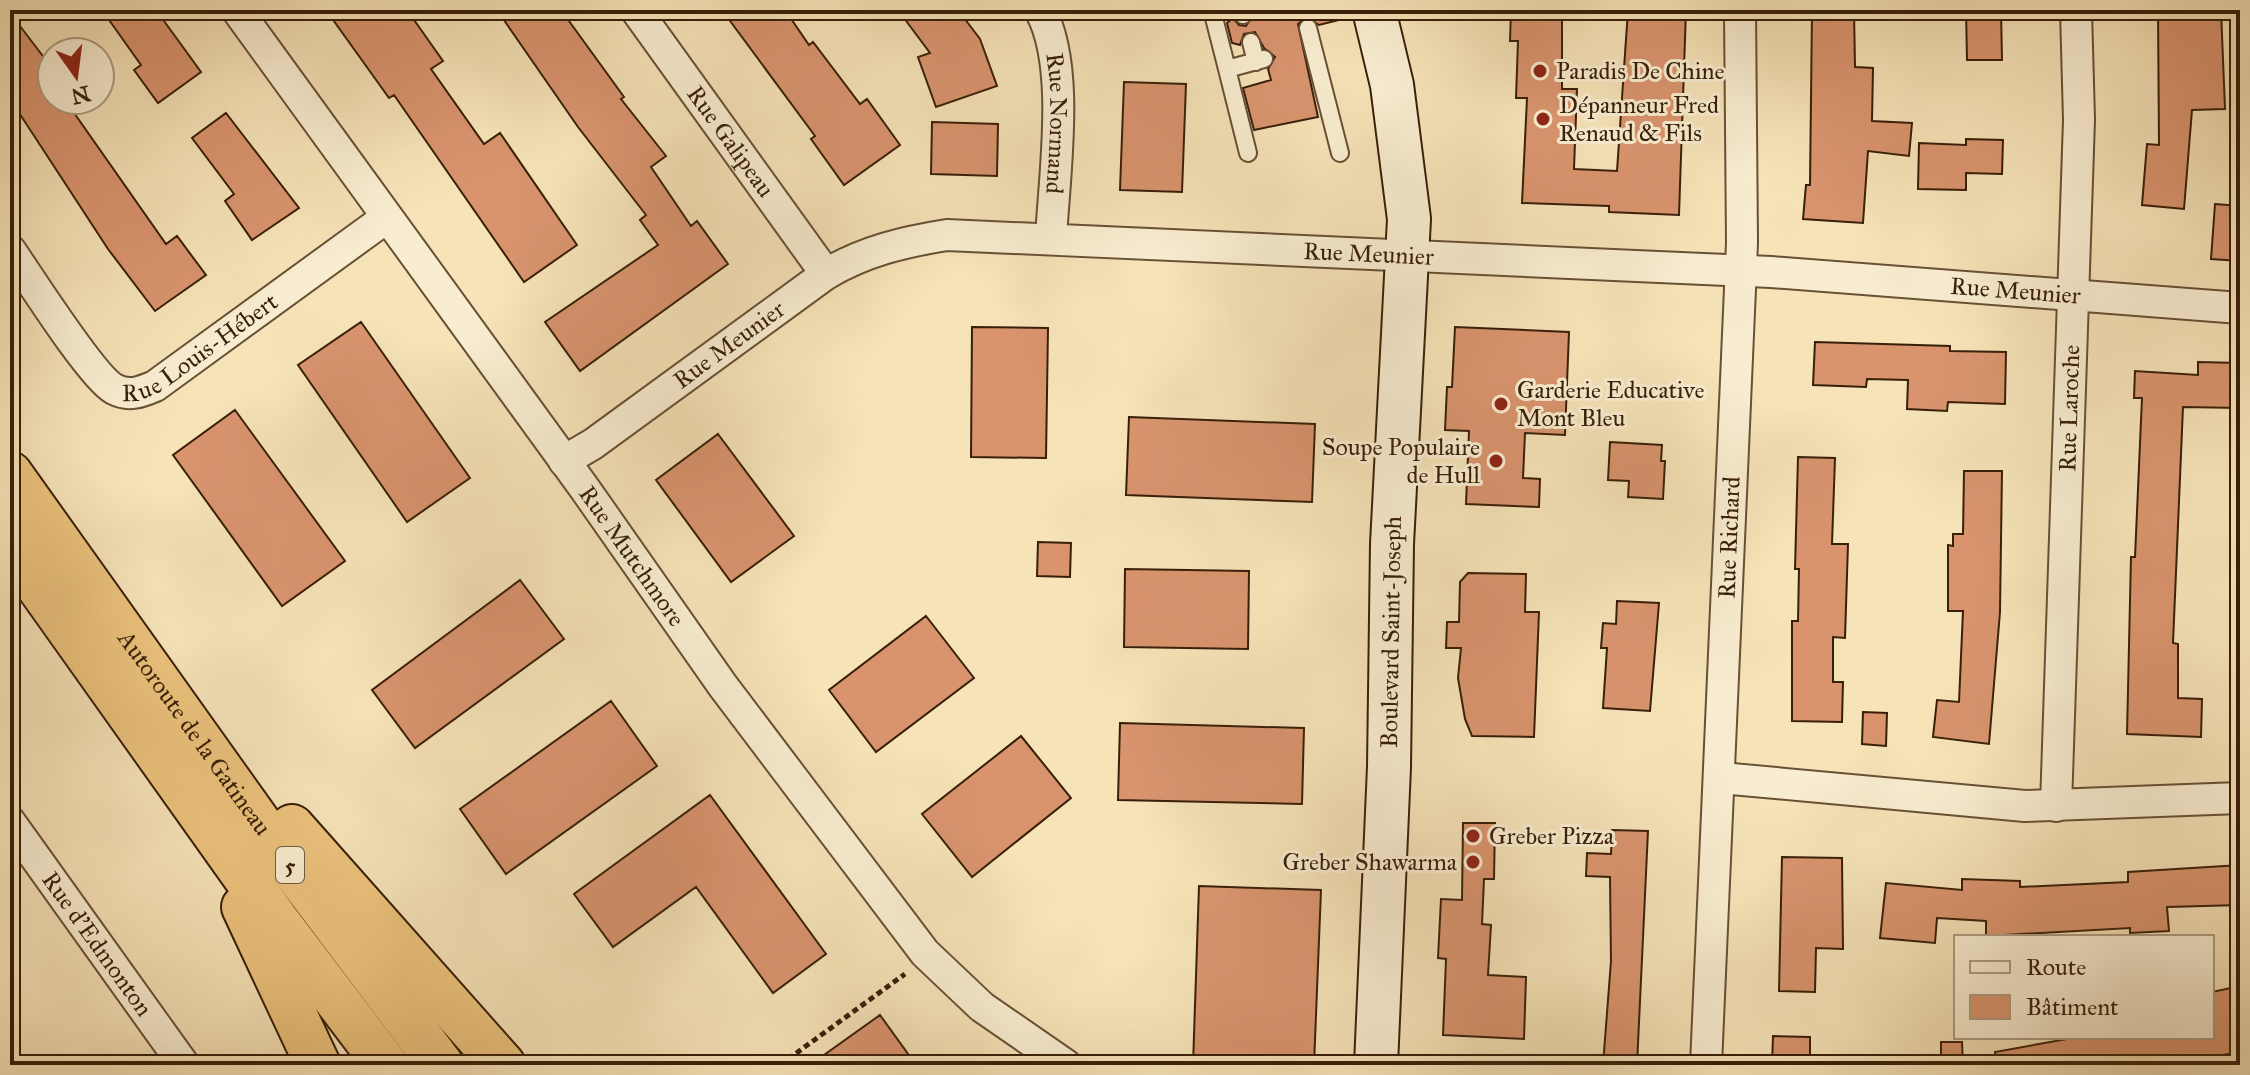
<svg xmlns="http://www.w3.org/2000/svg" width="2250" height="1075" font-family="'IM FELL Great Primer',serif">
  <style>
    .building { fill: #d9946e; stroke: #381f09; stroke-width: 2 }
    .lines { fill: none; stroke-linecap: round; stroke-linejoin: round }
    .lane-casing { stroke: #685035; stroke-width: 20 }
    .street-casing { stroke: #685035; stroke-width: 34 }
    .secondary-casing { stroke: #381f09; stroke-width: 46 }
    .highway-casing { stroke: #381f09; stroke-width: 48 }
    .path { stroke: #381f09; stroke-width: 5; stroke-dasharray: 6 4; stroke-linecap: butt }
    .lane { stroke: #f9edd1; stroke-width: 16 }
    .street { stroke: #f9edd1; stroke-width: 30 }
    .secondary { stroke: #f9edd1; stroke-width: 42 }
    .highway { stroke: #ebc27c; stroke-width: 44 }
    .poi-dot { fill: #8f2418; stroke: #f9edd1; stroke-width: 3 }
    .labels { text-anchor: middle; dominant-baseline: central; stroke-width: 6; stroke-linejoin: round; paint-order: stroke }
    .shield { fill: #f9edd1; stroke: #725d45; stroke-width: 2 }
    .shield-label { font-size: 22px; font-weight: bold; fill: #381f09 }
    .poi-label { font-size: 24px; fill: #381f09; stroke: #f9edd1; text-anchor: start }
    .street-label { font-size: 24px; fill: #381f09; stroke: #f9edd1 }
  </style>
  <rect width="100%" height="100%" fill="#f6e3b8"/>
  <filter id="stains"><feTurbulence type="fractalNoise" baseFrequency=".0025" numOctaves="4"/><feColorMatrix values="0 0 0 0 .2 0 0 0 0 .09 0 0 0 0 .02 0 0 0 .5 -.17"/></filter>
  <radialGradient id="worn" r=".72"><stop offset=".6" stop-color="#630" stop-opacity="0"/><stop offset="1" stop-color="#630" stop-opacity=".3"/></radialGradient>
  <path class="building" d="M102,10H156L201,72L158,103L134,70L141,65Z
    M326,10H407L443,61L431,69L484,144L500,133L577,245L524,282L394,95L389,98Z
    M497,10H561L624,97L621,99L666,156L651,167L691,226L697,221L728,264L580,371L545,322L658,245L640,220L646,215L578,127Z
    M722,10H785L809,45L813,42L860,104L867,99L900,145L844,185L811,139L815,136Z
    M898,10H958L980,39L997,86L936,107L918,57L930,53Z
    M1266,10H1346L1347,18L1319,25L1306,17L1298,24L1318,117L1254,130L1243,88L1271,80L1268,69L1275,57L1264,48L1255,32L1244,34L1240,45L1232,43L1227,23L1233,18L1239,25L1246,26L1254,13Z
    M1511,10L1562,12V89H1577L1574,169L1617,171L1628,10H1686L1679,215L1609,212V206L1522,203L1527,98H1516L1518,41H1510Z
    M1812,10H1854L1855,67L1873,68L1872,121L1912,123L1909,156L1868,151L1863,223L1803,219L1806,185H1810Z
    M1966,10H2001L2002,60H1967Z
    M2158,10H2221L2225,109L2192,110L2184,209L2142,205L2147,144L2159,145Z
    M10,13L52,68V100H65L166,244L177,236L206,275L155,311L108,249L10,99Z
    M1124,82L1186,84L1182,192L1120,190Z
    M226,113L299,208L252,240L225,201L234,194L192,138Z
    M932,122L998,124L997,176L931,174Z
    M1966,139L2003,140L2002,174L1966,173V190L1918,189L1919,143L1966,145Z
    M2215,204L2240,206V261L2211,259Z
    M361,322L470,478L407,522L298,365Z
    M972,327L1048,328L1046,458L971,457Z
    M1455,327L1569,332L1565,435L1525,433L1523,478L1540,479L1539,507L1466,504L1469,431L1445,430L1447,387H1452Z
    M1815,342L1950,346V351L2006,352L2005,404L1948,402L1947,411L1907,409L1908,380L1867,379L1866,387L1813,385Z
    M2198,362L2240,363V408L2183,407L2173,643L2178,644V698L2202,699L2201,737L2127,734L2131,557H2135L2142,398H2134L2135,371L2198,375Z
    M235,410L345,561L282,606L173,455Z
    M1129,417L1315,424L1312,502L1126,495Z
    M718,434L794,536L731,582L656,480Z
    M1610,442L1662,445L1661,461H1665L1663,499L1628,497L1629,481L1608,480Z
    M1798,457L1835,458L1832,544H1848L1845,638L1833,637V682H1843L1842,722L1792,721V621H1798L1799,569H1795Z
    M1964,471H2002L2000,612L1989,744L1933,737L1937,700L1959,702L1963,611H1948V545L1953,546V534H1963Z
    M1038,542L1071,543L1070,577L1037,576Z
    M1125,569L1249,571L1248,649L1124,647Z
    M1468,573L1526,574L1525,612H1539L1534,737L1472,736L1465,719L1458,678L1461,648H1446L1447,622H1459L1460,582Z
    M520,580L564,639L415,748L372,690Z
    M1617,601L1659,603L1650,711L1603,708L1607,648H1601L1603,623L1616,624Z
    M926,616L974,678L876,752L829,690Z
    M611,701L657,766L506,874L460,809Z
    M1863,712L1887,713L1886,746L1862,744Z
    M1120,723L1304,728L1302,804L1118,800Z
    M1021,736L1071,798L972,877L922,814Z
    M710,795L826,954L773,993L696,887L613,947L574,894Z
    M1463,823H1495L1494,879H1484L1482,924L1491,925L1488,975L1526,977L1524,1039L1443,1035L1446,959L1438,958L1441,899L1462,900Z
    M1612,830L1648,831L1637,1065H1603L1611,961L1610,877L1586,876L1587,853L1611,854Z
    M1782,857L1842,858L1843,949L1816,948L1815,992L1779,991Z
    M2240,865V905L2167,907L2169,931L2130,933V928L1986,936V921L1937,918L1935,943L1880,938L1886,883L1962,890V879L2020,881V887L2128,882V872Z
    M1199,886L1321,890L1314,1065H1193Z
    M2240,986V1052L2164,1065H1996L1995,1052L2078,1037H2212V992Z
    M880,1015L916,1065H810Z
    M1773,1036L1810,1037V1065H1772Z
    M1941,1042H1962L1963,1065H1941Z"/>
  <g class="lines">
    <defs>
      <path id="lane" d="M1212,10L1227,69L1264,59
        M1242,10L1243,15
        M1308,28L1340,153
        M1251,42L1256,62
        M1227,69L1248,153"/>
      <g id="street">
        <path id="s1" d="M237,10L585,489L723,686L925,953L982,1007L1066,1065"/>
        <path id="s2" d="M636,10L826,274"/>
        <path id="s3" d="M1040,10C1071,66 1054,175 1051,239"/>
        <path id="s4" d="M10,250C29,277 91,376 114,389C129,397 141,392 155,386L386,218"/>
        <path id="s5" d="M564,461L593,444L826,274C865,251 903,242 947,235L1771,272L2240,308"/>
        <path d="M1721,778L2025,806L2240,798"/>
        <path id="s6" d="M2056,806L2079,120L2076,10"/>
        <path id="s7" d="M10,822L184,1065"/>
        <path id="s8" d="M1706,1065L1742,243L1740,10"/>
      </g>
      <path id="secondary" d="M1374,10L1392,85L1409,219L1392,544L1389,767L1376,1065"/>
      <g id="highway">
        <path id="s9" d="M10,474L263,829L441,1065"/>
        <path d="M10,546L276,920L386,1065"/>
        <path d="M292,827L503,1065"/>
        <path d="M244,907L318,1065"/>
      </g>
    </defs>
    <use href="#lane" class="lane-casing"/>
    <use href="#street" class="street-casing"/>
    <use href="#secondary" class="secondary-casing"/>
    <use href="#highway" class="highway-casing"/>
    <path class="path" d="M780,1065L905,974"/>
    <use href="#lane" class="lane"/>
    <use href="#street" class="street"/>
    <use href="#secondary" class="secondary"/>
    <use href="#highway" class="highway"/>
  </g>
  <g class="poi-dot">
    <circle cx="1540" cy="71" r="8"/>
    <circle cx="1543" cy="119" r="8"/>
    <circle cx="1501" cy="404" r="8"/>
    <circle cx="1496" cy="461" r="8"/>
    <circle cx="1473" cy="836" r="8"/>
    <circle cx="1473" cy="862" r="8"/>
  </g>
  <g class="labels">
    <rect class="shield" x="276" y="847" width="28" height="36" rx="6"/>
    <g class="shield-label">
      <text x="290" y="865">5</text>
    </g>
    <g class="poi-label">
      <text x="1556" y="71">Paradis De Chine</text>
      <text x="1559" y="105">Dépanneur Fred<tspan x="1559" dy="28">Renaud &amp; Fils</tspan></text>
      <text x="1517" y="390">Garderie Educative<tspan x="1517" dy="28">Mont Bleu</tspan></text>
      <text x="1480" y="447" text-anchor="end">Soupe Populaire<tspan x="1480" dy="28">de Hull</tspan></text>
      <text x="1489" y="836">Greber Pizza</text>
      <text x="1457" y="862" text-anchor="end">Greber Shawarma</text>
    </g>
    <g class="street-label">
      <text stroke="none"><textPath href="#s3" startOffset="116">Rue Normand</textPath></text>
      <text stroke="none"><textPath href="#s2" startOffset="162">Rue Galipeau</textPath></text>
      <text stroke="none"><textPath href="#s5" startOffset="872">Rue Meunier</textPath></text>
      <text stroke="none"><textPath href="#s5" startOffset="1520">Rue Meunier</textPath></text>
      <text stroke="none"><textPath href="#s4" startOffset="274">Rue Louis-Hébert</textPath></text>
      <text stroke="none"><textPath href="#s5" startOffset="202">Rue Meunier</textPath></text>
      <text stroke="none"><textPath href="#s6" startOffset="398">Rue Laroche</textPath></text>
      <text stroke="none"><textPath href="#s8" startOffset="528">Rue Richard</textPath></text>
      <text stroke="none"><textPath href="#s1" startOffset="674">Rue Mutchmore</textPath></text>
      <text transform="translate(1391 632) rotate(-89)">Boulevard Saint-Joseph</text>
      <text stroke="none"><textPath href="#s9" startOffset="318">Autoroute de la Gatineau</textPath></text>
      <text stroke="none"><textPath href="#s7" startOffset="150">Rue d'Edmonton</textPath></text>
    </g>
  </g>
  <rect width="2250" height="1075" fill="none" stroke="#f6e3b8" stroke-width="40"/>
  <rect x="12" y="12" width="2226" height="1051" fill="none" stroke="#381f09" stroke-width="4"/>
  <rect x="20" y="20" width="2210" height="1035" fill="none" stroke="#381f09" stroke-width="2"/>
  <rect x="1954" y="935" width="260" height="104" fill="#f9edd1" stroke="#ac9b81" stroke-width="2"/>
  <rect x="1970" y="961" width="40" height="12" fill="#f9edd1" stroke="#ac9b81" stroke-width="2"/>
  <text x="2026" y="975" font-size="24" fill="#381f09">Route</text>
  <rect x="1970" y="995" width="40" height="24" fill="#d9946e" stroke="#ac9b81" stroke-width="2"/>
  <text x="2026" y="1015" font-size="24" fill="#381f09">Bâtiment</text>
  <g transform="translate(76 76) rotate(166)"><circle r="38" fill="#f9edd1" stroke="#ac9b81" stroke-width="2"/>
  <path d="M0-6L14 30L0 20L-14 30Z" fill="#8f2418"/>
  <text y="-12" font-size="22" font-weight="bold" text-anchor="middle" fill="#381f09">N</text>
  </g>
  <rect width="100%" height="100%" filter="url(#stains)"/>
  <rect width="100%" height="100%" fill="url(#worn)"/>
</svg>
